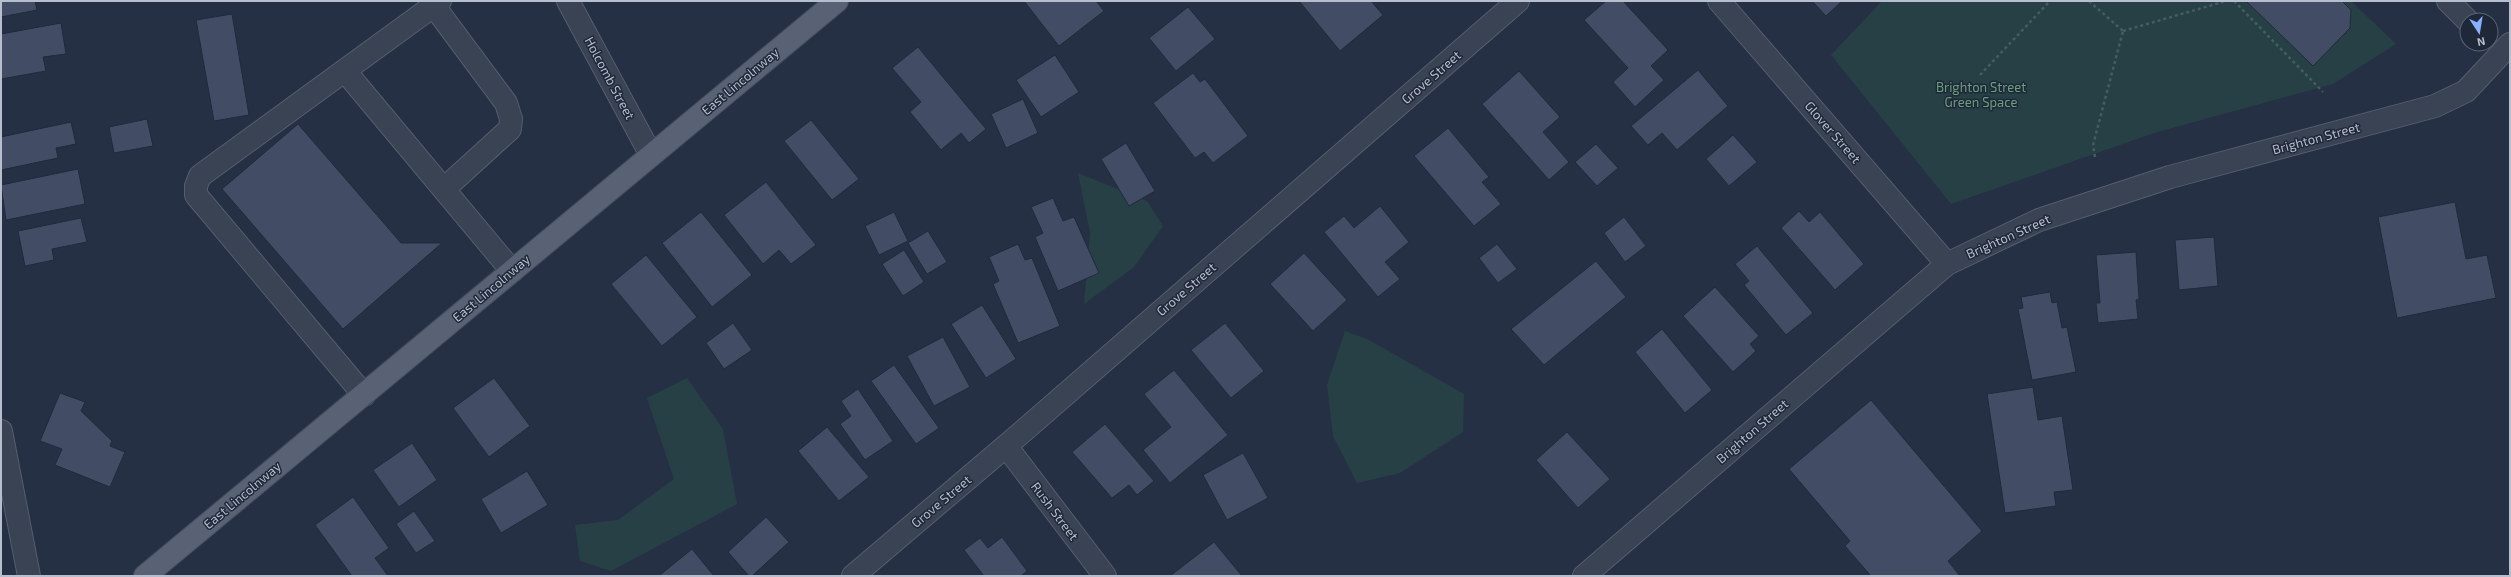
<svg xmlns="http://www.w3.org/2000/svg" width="2511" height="577" font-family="'Exo 2',sans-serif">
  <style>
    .green { fill: #274045 }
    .building { fill: #424d65; stroke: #202a3b }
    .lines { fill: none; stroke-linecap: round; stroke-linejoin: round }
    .minor-casing { stroke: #555e6e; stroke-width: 24 }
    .major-casing { stroke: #434c5d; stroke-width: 24 }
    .path { stroke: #455d61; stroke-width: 2.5; stroke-dasharray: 3 3; stroke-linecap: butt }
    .minor { stroke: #3a4354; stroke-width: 22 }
    .major { stroke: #586274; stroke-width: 22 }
    .labels { text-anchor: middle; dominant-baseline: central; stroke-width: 3; stroke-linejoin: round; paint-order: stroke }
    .street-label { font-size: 13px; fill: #b7becd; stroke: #1e2839 }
    .park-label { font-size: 13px; fill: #6ca07c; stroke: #1e2839 }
  </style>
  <rect width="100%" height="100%" fill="#253045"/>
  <path class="green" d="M1882,1H2351L2396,44L2333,84L2154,133L1951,204L1831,55Z
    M1078,173L1147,201L1163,226L1134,267L1084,304L1090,233Z
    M1345,331L1369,340L1464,394L1463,432L1400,473L1357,483L1333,436L1327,385Z
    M687,378L723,429L737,504L611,571L580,561L575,525L618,520L674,479L647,398Z"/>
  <path class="building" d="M1,1H35L37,10L1,17Z
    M1024,1H1096L1104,11L1059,46Z
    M1299,1H1371L1383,15L1340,51Z
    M1606,1H1623L1668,50L1651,66L1664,80L1635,107L1613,82L1628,68L1584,20Z
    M1812,1H1842L1826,16Z
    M2246,1H2342L2351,10L2350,28L2313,66Z
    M1188,7L1215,39L1176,71L1149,38Z
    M232,14L249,115L214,121L196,20Z
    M61,23L66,54L43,57L46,71L1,79V34Z
    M918,47L986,129L969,143L961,133L941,150L910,112L921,102L892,68Z
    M1055,55L1079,92L1041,117L1016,80Z
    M1698,70L1728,106L1677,150L1662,133L1648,145L1631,126Z
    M1519,71L1560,117L1543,132L1569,162L1549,180L1482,104Z
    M1193,73L1200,82L1205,79L1248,136L1213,163L1204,152L1195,158L1153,103Z
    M1023,99L1038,133L1006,148L991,114Z
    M147,119L153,146L114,153L109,127Z
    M811,120L859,179L832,200L784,141Z
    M71,122L76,144L56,148L58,158L1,170V137Z
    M298,124L401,243H442L343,329L222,189Z
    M1448,128L1489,177L1482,182L1501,204L1474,226L1414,156Z
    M1733,135L1757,162L1729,186L1706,159Z
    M1126,143L1155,191L1129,206L1101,159Z
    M1596,144L1618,168L1597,186L1575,162Z
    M78,169L85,204L6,220L1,185Z
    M766,182L816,245L791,264L779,250L763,264L724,215Z
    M1053,198L1063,221L1074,217L1099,273L1058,291L1035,237L1043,233L1031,207Z
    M2455,202L2466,259L2487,255L2496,298L2397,318L2378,217Z
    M1380,206L1409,242L1385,262L1400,279L1378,297L1324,232L1344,216L1354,228Z
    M1799,211L1809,222L1820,212L1864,264L1835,290L1781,228Z
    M701,212L752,275L712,307L662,243Z
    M894,212L908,241L879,255L865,226Z
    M1624,217L1646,246L1625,262L1604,233Z
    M81,218L87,242L52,249L54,260L25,266L18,231Z
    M928,231L947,262L927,274L908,243Z
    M2214,237L2218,286L2179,290L2175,240Z
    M1018,244L1025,260L1032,258L1060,326L1018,343L993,284L999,281L989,257Z
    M1497,244L1517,269L1498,283L1479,258Z
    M1757,246L1813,313L1786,335L1744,285L1749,281L1735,264Z
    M904,250L924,282L903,296L882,264Z
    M2136,252L2139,299L2136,300L2138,319L2098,323L2096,303H2100L2096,255Z
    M1304,253L1347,300L1313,331L1270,284Z
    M646,255L697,317L662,346L611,284Z
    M1596,261L1626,297L1544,365L1511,329Z
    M1715,287L1759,336L1750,344L1756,351L1733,372L1683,316Z
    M2050,292L2052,303L2057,302L2062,328L2067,327L2076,372L2032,380L2018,309L2023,308L2021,297Z
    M982,305L1016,359L986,378L951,324Z
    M733,323L752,350L724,369L706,343Z
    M1225,323L1264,371L1231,398L1191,350Z
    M1662,329L1712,390L1685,413L1635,352Z
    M943,337L970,387L934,406L907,356Z
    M894,365L939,428L916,444L871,381Z
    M1174,370L1228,435L1170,483L1143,450L1171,427L1144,394Z
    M494,378L530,426L489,457L453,408Z
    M2033,387L2038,420L2062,416L2073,490L2054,492L2056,506L2005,513L1987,394Z
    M858,389L893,441L865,460L840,424L851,416L841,401Z
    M60,393L85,402L81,411L112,441L110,446L125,452L110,487L55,465L62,449L40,441Z
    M1871,400L1982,531L1948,561L1960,576H1871L1845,546L1850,541L1789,469Z
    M1105,424L1154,481L1137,495L1129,485L1112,498L1072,452Z
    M827,427L869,477L839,501L798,451Z
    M1567,432L1610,479L1578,508L1536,460Z
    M412,443L437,480L399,507L373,470Z
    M1243,453L1268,498L1227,520L1203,475Z
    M527,471L548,505L501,533L481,499Z
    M353,497L389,548L375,558L388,576H352L315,525Z
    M414,511L435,541L416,553L396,524Z
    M766,517L789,542L752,576H749L728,552Z
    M1002,537L1027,571L1021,576H984L964,550L980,538L988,548Z
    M1214,542L1242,576H1170Z
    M692,549L714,576H661L660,575Z"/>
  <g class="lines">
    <defs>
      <path id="minor" d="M568,1L651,155
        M1719,1L1947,264
        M2448,1L2467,20
        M434,6L506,103L511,119L510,129L444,189
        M345,71L512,271
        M364,395L196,195V186L200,176L440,1
        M1,431L29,576
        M1006,446L1105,576
        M853,576L1006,446L1518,1
        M1584,576L1947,264L2039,220L2170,177L2435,106L2466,91L2510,44"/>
      <path id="major" d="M145,576L837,1"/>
    </defs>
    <use href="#minor" class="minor-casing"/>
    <use href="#major" class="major-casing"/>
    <path class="path" d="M2089,1L2123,31
      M2234,1L2323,92
      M2123,31L2226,1
      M1980,75L2050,1
      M2095,157L2093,145L2123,31"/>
    <use href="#minor" class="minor"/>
    <use href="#major" class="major"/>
  </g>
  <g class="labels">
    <g class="street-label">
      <text transform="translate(1431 77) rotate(-41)">Grove Street</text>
      <text transform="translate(610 78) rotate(62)">Holcomb Street</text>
      <text transform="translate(740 81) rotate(-40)">East Lincolnway</text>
      <text transform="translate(1833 132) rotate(49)">Glover Street</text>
      <text transform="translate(2316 138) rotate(-15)">Brighton Street</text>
      <text transform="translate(2008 236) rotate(-24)">Brighton Street</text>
      <text transform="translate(491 288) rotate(-40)">East Lincolnway</text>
      <text transform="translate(1186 289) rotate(-41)">Grove Street</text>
      <text transform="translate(1752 431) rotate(-41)">Brighton Street</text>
      <text transform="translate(242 495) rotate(-40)">East Lincolnway</text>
      <text transform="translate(941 501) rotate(-40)">Grove Street</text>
      <text transform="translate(1055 511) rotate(53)">Rush Street</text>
    </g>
    <g class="park-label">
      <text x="1981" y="87">Brighton Street<tspan x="1981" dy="15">Green Space</tspan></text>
    </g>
  </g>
  <rect width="2511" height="577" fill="none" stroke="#b7becd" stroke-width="4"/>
  <g transform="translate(2479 32) rotate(168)"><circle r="19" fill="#1e2839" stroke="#5b6474"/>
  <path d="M0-3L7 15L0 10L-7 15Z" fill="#8ab0ff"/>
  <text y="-6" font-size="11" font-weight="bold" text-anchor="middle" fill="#b7becd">N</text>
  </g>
</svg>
